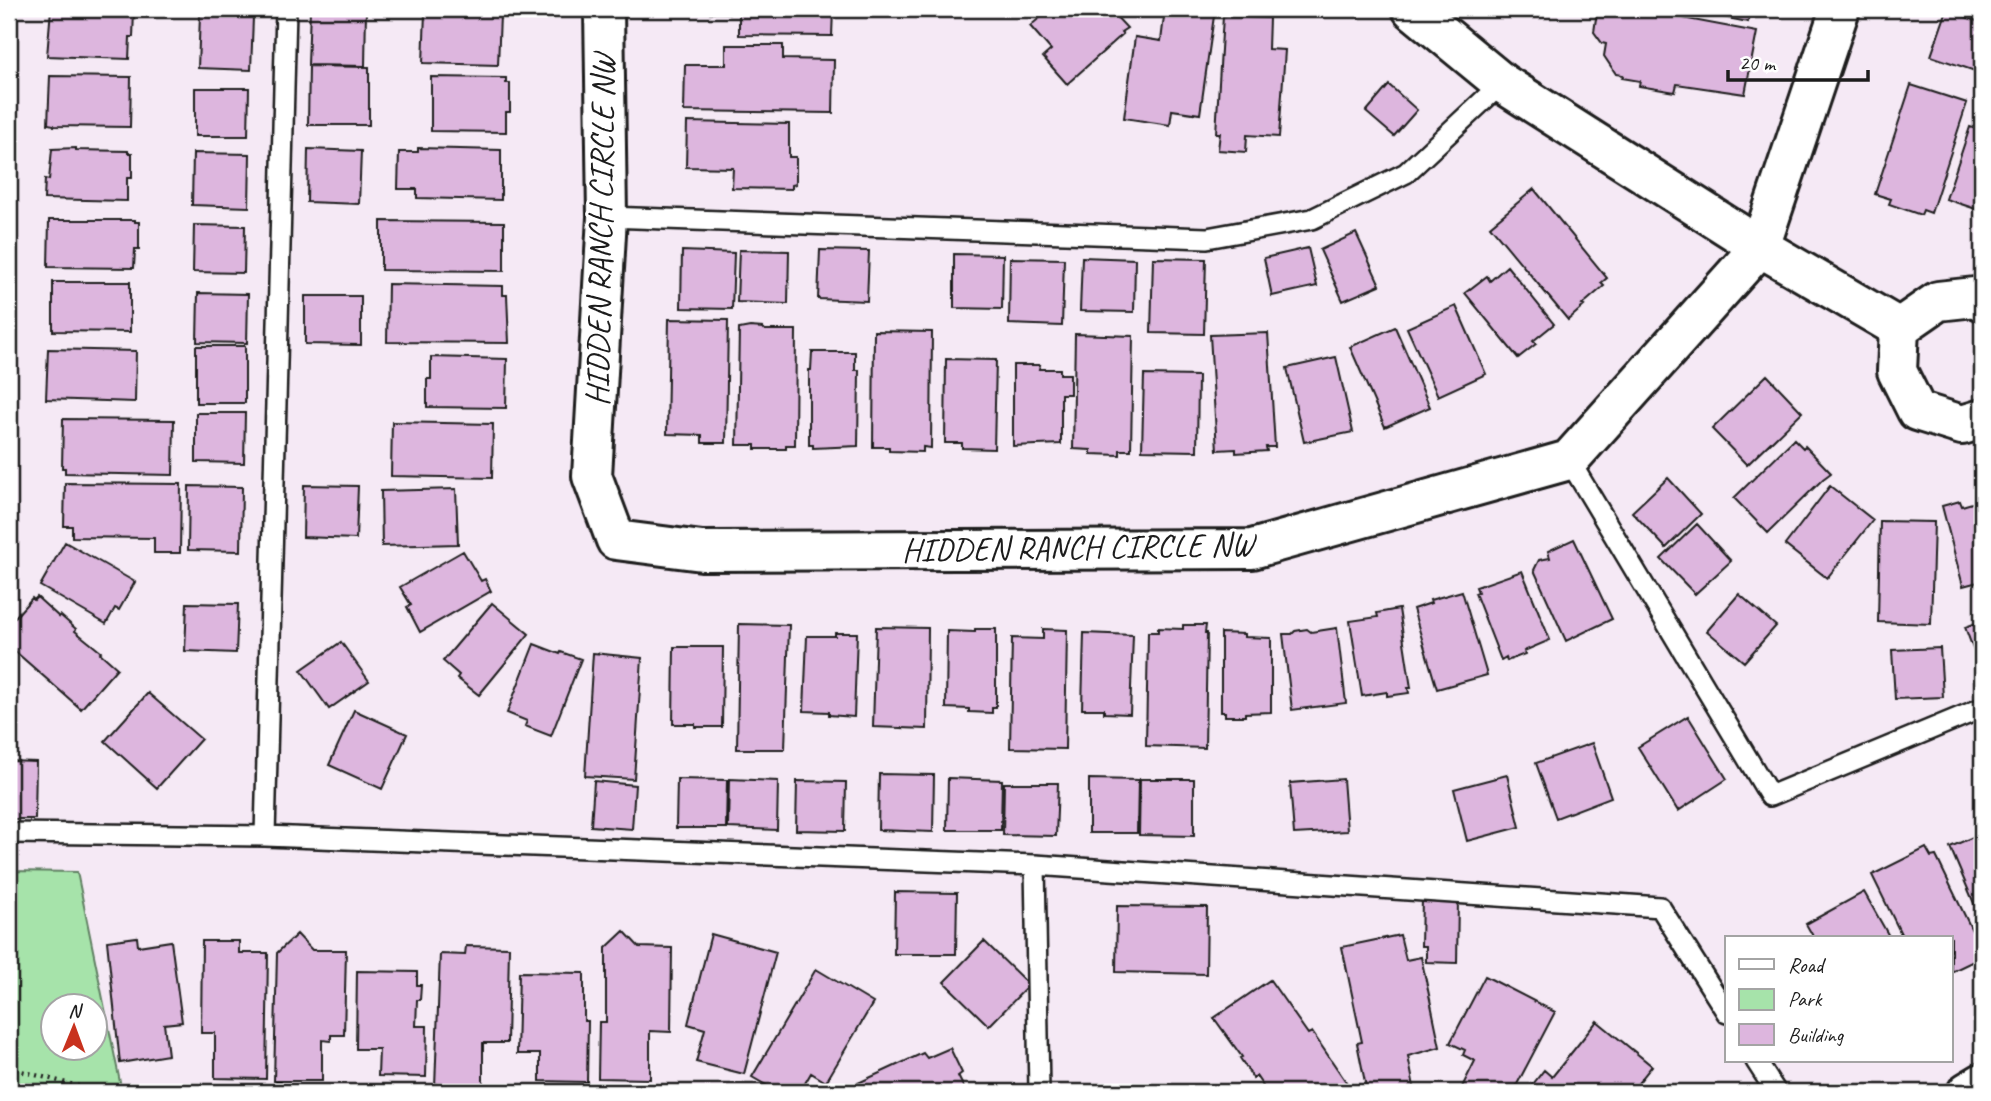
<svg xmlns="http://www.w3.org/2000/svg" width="1991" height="1101" font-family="Caveat,sans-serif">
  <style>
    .park { fill: #a6e3aa; stroke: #618063; stroke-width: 2; fill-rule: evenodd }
    .building { fill: #ddb6de; stroke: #1c1c1c; stroke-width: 2 }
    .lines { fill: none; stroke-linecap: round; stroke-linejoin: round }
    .service-casing { stroke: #1c1c1c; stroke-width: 24 }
    .minor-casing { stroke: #1c1c1c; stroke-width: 44 }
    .tertiary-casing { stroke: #1c1c1c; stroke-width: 44 }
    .path { stroke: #1c1c1c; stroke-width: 4.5; stroke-dasharray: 2 5; stroke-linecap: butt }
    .service { stroke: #fff; stroke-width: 19 }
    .minor { stroke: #fff; stroke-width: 38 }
    .tertiary { stroke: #fff; stroke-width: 38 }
    .labels { text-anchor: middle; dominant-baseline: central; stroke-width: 6; stroke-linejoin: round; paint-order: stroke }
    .street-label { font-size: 33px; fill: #1c1c1c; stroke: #fff }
  </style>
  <rect width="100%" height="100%" fill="#f5e9f5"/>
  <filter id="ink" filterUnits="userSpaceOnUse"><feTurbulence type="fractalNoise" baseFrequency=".0143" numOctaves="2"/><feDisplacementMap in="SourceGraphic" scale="14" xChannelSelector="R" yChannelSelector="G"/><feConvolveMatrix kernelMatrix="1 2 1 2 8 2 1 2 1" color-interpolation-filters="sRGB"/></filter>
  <g filter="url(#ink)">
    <path class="park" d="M9,871L77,872L122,1092H9ZM52,1006H94V1048H52Z"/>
    <path class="building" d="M51,9L130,10V12H134L133,37H130L129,59L47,56Z
      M310,9H366L365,66L308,65Z
      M689,9H833L832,36L739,35V13L689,12Z
      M1050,9H1118L1113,13L1127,28L1121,32L1123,34L1067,84L1043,57L1051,50L1030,26Z
      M1165,9H1215L1200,114L1172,110L1170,125L1124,118L1135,37L1161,41Z
      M1600,9H1635L1757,32L1745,94L1677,84L1675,92L1639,86L1640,81L1622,78L1623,75L1616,74L1604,56L1606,44L1602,43L1594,32L1597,11Z
      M1682,9H1750L1748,22Z
      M1947,10L1982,23V60L1978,72L1931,56Z
      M425,13L500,15L498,65L423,63Z
      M200,15L253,17L251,70L198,68Z
      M1223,16L1269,18L1268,49L1285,50L1279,137L1247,135L1246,152L1218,150L1220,133H1216Z
      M726,45H783V59L834,60L833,113L684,111L685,65H726Z
      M309,66L369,67V125H308Z
      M50,76L131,77L130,127L54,126V125L48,124Z
      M431,77L506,78V83H510V112H506V132L431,131Z
      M1389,85L1417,110L1394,136L1366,112Z
      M1911,85L1967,103L1931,213L1923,210L1921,215L1889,204L1891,199L1875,194Z
      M195,88H249L248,136H195Z
      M687,122L789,124V157H796V184L792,185V189L732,188L733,168L686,167Z
      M1970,127L1982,131V211L1946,199Z
      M76,148V150L128,151V153H132V178H127V201L44,199L45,179L49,180L52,149Z
      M418,148L501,150V200L417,198V189H398L399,152H418Z
      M308,149L361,151L359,204L307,202Z
      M193,153L250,154L249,207L192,205Z
      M1534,189L1607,278L1601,283L1604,286L1582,305L1584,306L1568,320L1490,226Z
      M49,220H135V222H139V249H135L134,268L48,267Z
      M381,221L504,222V271L381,270Z
      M194,225L245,226L244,273L193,272Z
      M1356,233L1380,285L1343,301L1320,250Z
      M1308,248L1317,286L1272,296L1264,258Z
      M739,250L789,251L788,304L737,302Z
      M820,250L869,251L867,301L818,299Z
      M682,251L734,253L732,309L681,308Z
      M954,254L1003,255L1002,309L954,308Z
      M1082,257L1135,259L1134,312L1080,311Z
      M1010,258L1064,259L1062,326L1009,324Z
      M1153,258L1206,259L1204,334L1151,333Z
      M1507,266L1554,324L1533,341L1536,344L1518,358L1465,293L1487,276L1490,281Z
      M53,282H130V332L53,331Z
      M388,284L503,286V295H507L509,343L387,342Z
      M198,293L248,294L247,343L197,342Z
      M305,296H361V345L305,344Z
      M1456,306L1486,374L1438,396L1407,328Z
      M669,319L728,320L726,443H702V435L667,434Z
      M750,327L763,328L765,330H796L795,445H786V449H755V445H737L739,329Z
      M1395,327L1430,407L1385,427L1350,347Z
      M874,331L932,332L931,448L923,447V452L889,451V447H873Z
      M1268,333L1275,447H1266L1267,451L1236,453V449L1217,450L1210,335Z
      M1075,334L1133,336L1131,450H1120V455L1091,454V450L1073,449Z
      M196,346H245V403H196Z
      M48,349L136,351L135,402L46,399Z
      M812,352H855V370H859L858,446L813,448V445H809V370H811Z
      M431,357L507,359L506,408L427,407V379H431Z
      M1336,357L1353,432L1304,442L1287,368Z
      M946,359L996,360L994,449L962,448V443H945Z
      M1013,365H1040L1039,369H1060V374H1070V394H1061V444L1013,446Z
      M1144,375L1198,376L1197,451L1142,450Z
      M1767,375L1802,412L1747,465L1712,429Z
      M196,413H245L244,463L196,462Z
      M63,419L174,420L173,475L65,473V468H62Z
      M392,422L493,424L492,478L391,476Z
      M1794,439L1803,448L1805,446L1831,473L1823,479L1768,533L1734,498Z
      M1668,478L1701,514L1666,548L1632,512Z
      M65,483L181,484L180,553H154V538L72,537V526H64Z
      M304,485L358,486L356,539L303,537Z
      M189,486L242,487L241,551L188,550Z
      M1830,486L1873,520L1827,578L1785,545Z
      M456,489L458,544L382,546L381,491Z
      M1982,500V581L1963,586L1942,506L1960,501L1962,506Z
      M1880,521L1934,522L1931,624L1878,622Z
      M1697,524L1731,561L1695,594L1661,559Z
      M1574,539L1612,619L1566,641L1534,570L1539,560L1550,558L1548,551Z
      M65,542L135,582L119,610L115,608L106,624L40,586Z
      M463,551L481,581L485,579L491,591L420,632L407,607L411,605L400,587Z
      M1522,571L1550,640L1524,651L1525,654L1507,661L1506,657L1501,660L1475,593L1478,592L1476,587Z
      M1462,591L1487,675L1437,689L1413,609L1431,603L1430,600Z
      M1739,594L1776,626L1744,662L1707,631Z
      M37,597L59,617L60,615L76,629L75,631L101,652L100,653L117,668L81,709L9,646V624L32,598L34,600Z
      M187,603L238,604L236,653L185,651Z
      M492,603L529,634L479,695L457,678L459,675L443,661Z
      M1399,609L1411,688H1408L1409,693L1387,696V692L1362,696L1350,621L1378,617L1377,613Z
      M1982,621V673L1965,627Z
      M739,624L789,625L785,749H737Z
      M1183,625H1206L1205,633H1207L1205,748L1146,746L1148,632H1158V628L1183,629Z
      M876,627L928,628L927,729L873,727Z
      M1337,628L1346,703L1292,710L1283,634H1292L1295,631L1307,629L1311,632Z
      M975,629H996V708H992V713L969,712V709L946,708L947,631L975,632Z
      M1043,629L1067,630L1065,749L1010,748L1012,638L1043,639Z
      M835,633H857L854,717L829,715V712L804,711L807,636H835Z
      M1084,633L1133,635L1130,714L1104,713V709H1082Z
      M1221,633L1244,634V637L1271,638V712L1245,713V716H1225V712H1221Z
      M341,642L369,681L329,709L301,670Z
      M534,644L560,654L561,652L581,659L551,736L525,726L527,721L507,713Z
      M674,647H723L722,727H695V724H673Z
      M1940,648L1943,697L1895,699L1892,650Z
      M593,653L642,658L634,779L585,776Z
      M148,693L201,739L157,788L105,741Z
      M354,710L407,734L382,789L329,765Z
      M1688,716L1727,779L1678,811L1638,747Z
      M1592,743L1611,797L1556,818L1536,763Z
      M9,761L36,762L35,819H9Z
      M879,774L934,775L933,832L878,830Z
      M1507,775L1520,827L1467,841L1454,789Z
      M948,778L1002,780L1001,830H947Z
      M677,779L727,780L726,828H676Z
      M729,779L778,781L777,830L728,828Z
      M1089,779L1138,780L1137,833H1089Z
      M1140,779H1194V836L1139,835Z
      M1343,779L1347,831L1294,834L1290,783Z
      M594,781L635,785L632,829L591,826Z
      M797,781L846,782L845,831L796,830Z
      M1004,783H1058L1056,836L1003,835Z
      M1982,833V922L1950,847Z
      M1926,848L1931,857L1936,856L1982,951V957L1951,972V938H1925L1924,937L1903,938L1872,875Z
      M895,892L957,893L956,954H894Z
      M1864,892L1890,938H1814L1806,924Z
      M1422,899L1458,900L1457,963L1426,962V946H1421Z
      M1117,906L1207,907L1206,974L1116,972Z
      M624,931L639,947L672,948L671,1032L650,1031V1079L598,1078L599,1022H606V948Z
      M297,934L312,950H346L344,1035H331V1041L322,1040V1081H274L277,953Z
      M711,934L776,952L744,1074L696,1062L705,1029L688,1024Z
      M1400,935L1406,960L1421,957L1440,1047L1408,1056L1414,1087L1391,1092H1367L1357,1043L1362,1042L1342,947Z
      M137,937L138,946L171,941L182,1022L164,1024L168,1055L120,1063L107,941Z
      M202,941H239V953H268L266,1079L215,1078V1033H201Z
      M984,941L1029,985L989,1026L944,982Z
      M466,946L509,947L507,1043H483V1088L435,1087L440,954L465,955Z
      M816,969L873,1003L826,1082L811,1073L800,1092H778L752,1077Z
      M357,971L417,972V985H421L420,1000H417L416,1026H427L426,1077L378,1076L379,1049H356Z
      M519,972L584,973V1021H588L587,1082L540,1081V1054H517Z
      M1485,976L1555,1012L1513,1092H1471L1462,1087L1475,1061L1463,1055L1465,1050L1450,1043Z
      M1270,980L1308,1034L1312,1032L1353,1092H1267L1256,1076L1253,1078L1240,1058L1242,1057L1214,1018Z
      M1597,1021L1652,1066L1631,1092H1527L1544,1070L1552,1077Z
      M950,1048L962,1073L958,1076L966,1092H860L856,1084L923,1053L927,1058Z"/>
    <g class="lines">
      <defs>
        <path id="service" d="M607,217L1207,238L1312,219L1406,173L1502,83
          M1569,460L1770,796L1982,708
          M9,833L265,836L1035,865L1660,907L1727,1013
          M265,836L286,9
          M1035,865L1039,1092
          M1756,1061L1776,1092"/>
        <path id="minor" d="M604,9L607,217L592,476L616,540L702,551L1252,549L1569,460L1760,247L1840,9
          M1412,9L1502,83L1760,247L1899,328
          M1899,328L1897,371L1917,411L1962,425L1982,419
          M1899,328L1938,301L1975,297L1982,301"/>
        <path id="tertiary" d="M1967,1092L1982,1083"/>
      </defs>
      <use href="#service" class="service-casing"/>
      <use href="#minor" class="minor-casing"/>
      <use href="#tertiary" class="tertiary-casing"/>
      <path class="path" d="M9,1068L82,1087L86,1092"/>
      <use href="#service" class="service"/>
      <use href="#minor" class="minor"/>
      <use href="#tertiary" class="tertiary"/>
    </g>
  </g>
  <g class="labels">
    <g class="street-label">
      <text transform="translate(600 230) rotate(-89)">HIDDEN RANCH CIRCLE NW</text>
      <text transform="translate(1078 547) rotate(-1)">HIDDEN RANCH CIRCLE NW</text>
    </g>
  </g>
  <rect width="1991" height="1101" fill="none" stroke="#fff" stroke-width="35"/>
  <rect x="18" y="18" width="1956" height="1066" fill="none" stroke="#1c1c1c" stroke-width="2.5" filter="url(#ink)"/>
  <rect x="1725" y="936" width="228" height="126" fill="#ffffff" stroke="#a4a4a4" stroke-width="2"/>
  <rect x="1739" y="959" width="35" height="10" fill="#ffffff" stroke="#a4a4a4" stroke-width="2"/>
  <text x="1788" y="972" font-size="21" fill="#1c1c1c">Road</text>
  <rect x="1739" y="989" width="35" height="21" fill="#a6e3aa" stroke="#a4a4a4" stroke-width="2"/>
  <text x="1788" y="1006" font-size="21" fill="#1c1c1c">Park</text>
  <rect x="1739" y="1024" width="35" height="21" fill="#ddb6de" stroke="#a4a4a4" stroke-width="2"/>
  <text x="1788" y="1042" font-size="21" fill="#1c1c1c">Building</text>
  <g transform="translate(74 1027) rotate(1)"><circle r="33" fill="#ffffff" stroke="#a4a4a4" stroke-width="2"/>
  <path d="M0-5L12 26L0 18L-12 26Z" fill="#c8321e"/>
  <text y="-10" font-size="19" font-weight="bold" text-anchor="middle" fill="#1c1c1c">N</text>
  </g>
  <path d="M1728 70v10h140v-10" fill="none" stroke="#1c1c1c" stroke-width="3.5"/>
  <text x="1739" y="70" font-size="21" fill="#1c1c1c" stroke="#ffffff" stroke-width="5" paint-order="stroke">20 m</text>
</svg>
